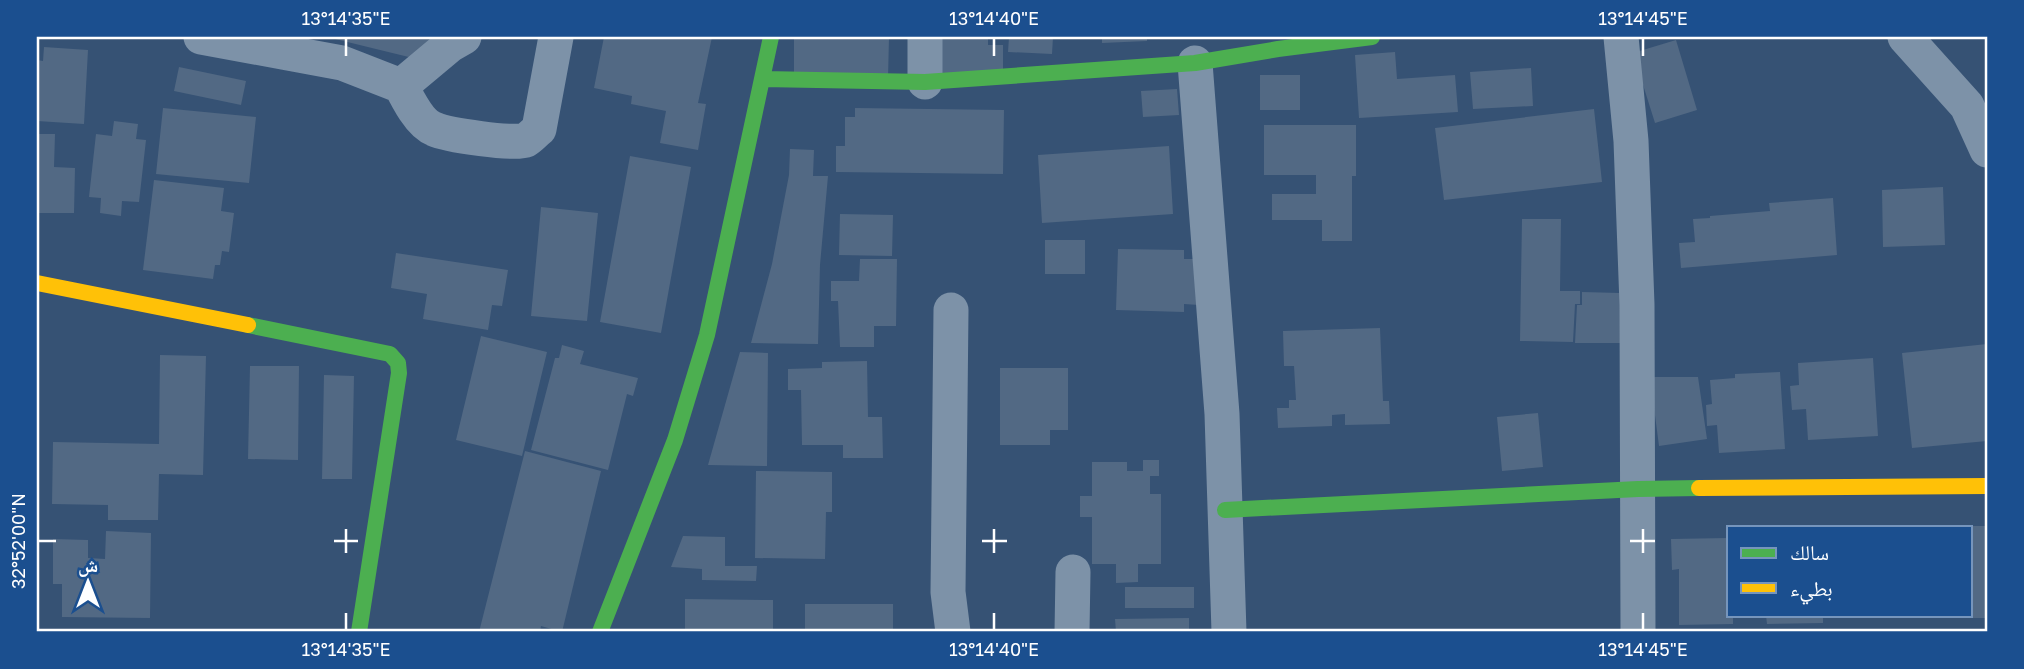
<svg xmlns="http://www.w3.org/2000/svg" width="2024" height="669" font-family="'Golos Text','Noto Naskh Arabic',sans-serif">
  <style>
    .building { fill: #526984 }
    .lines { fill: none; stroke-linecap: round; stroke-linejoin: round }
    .street { stroke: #7d92a8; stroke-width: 35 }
    .fast { stroke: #4caf50; stroke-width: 16 }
    .slow { stroke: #ffc107; stroke-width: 16 }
    .ticks { fill: none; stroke: #fff; stroke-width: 2.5 }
    .neatline { fill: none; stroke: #fff; stroke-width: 2.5 }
    .ticks-label { font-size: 18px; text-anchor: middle; fill: #fff }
  </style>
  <rect width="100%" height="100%" fill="#365274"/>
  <path class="building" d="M327,37H445L425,61Z
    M604,37H712L698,103L706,104L698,150L660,143L666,111L631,104L632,96L594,88Z
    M794,37H889L888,78L794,77Z
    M1009,37H1053L1052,54L1008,52Z
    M1102,37H1147V41L1102,43Z
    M939,38H988V45H1003V75L929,77Z
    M1676,40L1697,110L1655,123L1633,53Z
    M44,47L88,50L84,124L37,121V60L43,61Z
    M1395,52L1397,79L1455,75L1458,112L1359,118L1355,55Z
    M179,67L246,81L241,105L174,91Z
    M1531,68L1533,106L1473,109L1470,72Z
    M1260,75H1300V110H1260Z
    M1177,89L1179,115L1143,117L1141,91Z
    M163,108L256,117L249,183L156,174Z
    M855,108L1004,110L1003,174L836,172V146H845V117H855Z
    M1594,109L1602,182L1444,200L1435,128Z
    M114,121L138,124L136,139L146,140L139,202L122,201L121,216L100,213L101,198L89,197L96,134L112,136Z
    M1264,125H1356V176H1352V241H1322V220H1272V194H1316V175H1264Z
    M37,134H55L54,167L75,168L74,213H37Z
    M1169,146L1173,214L1042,223L1038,155Z
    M790,149L814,150L813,176H828L820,265L818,344L751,343L772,264L789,175Z
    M630,156L691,167L661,333L600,322Z
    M154,180L224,188L221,211L234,213L229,252L222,251L220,265H215L213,279L143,270Z
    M1943,187L1945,245L1883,247L1882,190Z
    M1833,198L1837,255L1681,268L1679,243L1695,242L1693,219L1710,218V216L1770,211L1769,203Z
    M541,207L598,213L587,321L531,316Z
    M840,214L893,215L892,256L839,255Z
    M1522,219H1561L1560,291H1580V304H1575L1573,342L1520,341Z
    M1045,240H1085V274H1045Z
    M1118,249L1184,250V259H1200L1199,305L1184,304V312L1116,310Z
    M396,253L508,270L502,306L492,305L488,330L423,319L427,294L391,288Z
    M860,259H897L896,326H874V347H840L838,301H831V281H859Z
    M1582,292L1620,293V343H1575L1577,305H1582Z
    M1380,328L1383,401H1389L1390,424L1345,425V414L1332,415V426L1278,428L1277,408H1289V400H1296L1294,366H1284L1283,331Z
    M481,336L547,352L522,456L456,440Z
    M1987,344V441L1912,448L1902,353Z
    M562,345L584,351L580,364L638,378L633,396L627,394L608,470L531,450L555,358H559Z
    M740,352L768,353L767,466L708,465Z
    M160,355L206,356L203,475L159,474L158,520H108V505L52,504L53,442L159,444Z
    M1873,358L1878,436L1808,440L1806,409L1792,410L1790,386L1799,385L1798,363Z
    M867,361L868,417H882L883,458H843V445H802L801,390H788V369L822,368V362Z
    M250,366H299L298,460L248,459Z
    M1000,368H1068V430H1050V445H1000Z
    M1780,372L1785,449L1719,453L1717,425L1707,426L1706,405L1712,404L1710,380L1735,378V374Z
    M324,375L354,376L352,479H322Z
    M1650,377H1698L1707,439L1659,446Z
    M1538,413L1543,467L1502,471L1497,417Z
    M525,451L601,471L562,632L541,626L540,632H479Z
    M1143,460H1159V476H1150V494H1161V564H1138V582L1116,583V564H1092V517H1080V496H1092V462H1127V471H1143Z
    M756,471L832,472V512H826L825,559L755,558Z
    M1970,526H1987V618H1928V615H1970Z
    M106,531L151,533L150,618L62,617V584H53V539L88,540V558L105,559Z
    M683,536L725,537V566H757L756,581L702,580V569L671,567Z
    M1728,538V615H1733V624L1679,625V569L1672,570L1671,539Z
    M1125,587H1194V608H1125Z
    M685,599L773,600V632H685Z
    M805,604H893V632H805Z
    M1766,615H1823V623L1767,624Z
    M1189,618V632H1116L1115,619Z"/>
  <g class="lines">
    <path class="street" d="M201,37L342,63L401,86L450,45L464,37
      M925,37V82
      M1621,37L1631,141L1637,305L1638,632
      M1905,37L1967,106L1987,150
      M1195,63L1222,414L1229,632
      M401,86C407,98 420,124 434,129C447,135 515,145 526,140C531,137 535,132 539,129L556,37
      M951,310L948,592L953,632
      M1072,632L1073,572"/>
    <path class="fast" d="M763,79L925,82L1195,63L1278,49L1372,37
      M248,325L390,354L398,363L399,373L359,632
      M1225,510L1638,489L1699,488
      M600,632L675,440L707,335L771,37"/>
    <path class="slow" d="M37,283L248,325
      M1699,488L1987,486"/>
  </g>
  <path class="ticks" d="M346,38V56M994,38V56M1643,38V56M346,529V553M994,529V553M1643,529V553M38,541H56M334,541H358M982,541H1007M1630,541H1655M346,613V630M994,613V630M1643,613V630"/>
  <rect width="2024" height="669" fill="none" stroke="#1b4f8f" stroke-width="77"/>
  <rect x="1727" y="526" width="245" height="91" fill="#1b4f8f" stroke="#7695bc" stroke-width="2"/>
  <rect x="1741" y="548" width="35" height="10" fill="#4caf50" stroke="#7695bc" stroke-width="2"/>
  <text x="1790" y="560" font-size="21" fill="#ffffff">سالك</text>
  <rect x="1741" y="583" width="35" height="10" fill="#ffc107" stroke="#7695bc" stroke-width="2"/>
  <text x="1790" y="596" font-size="21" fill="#ffffff">بطيء</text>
  <g transform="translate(88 582)" stroke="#1b4f8f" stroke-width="5" paint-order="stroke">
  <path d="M0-5L12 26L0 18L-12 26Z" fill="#ffffff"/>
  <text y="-10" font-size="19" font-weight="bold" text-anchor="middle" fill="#ffffff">ش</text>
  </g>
  <rect x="38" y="38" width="1948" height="592" class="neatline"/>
  <g class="ticks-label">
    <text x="346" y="25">13°14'35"E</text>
    <text x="994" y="25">13°14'40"E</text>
    <text x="1643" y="25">13°14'45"E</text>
    <text transform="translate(19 541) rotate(-90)" y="6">32°52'00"N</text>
    <text x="346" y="656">13°14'35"E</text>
    <text x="994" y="656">13°14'40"E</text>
    <text x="1643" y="656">13°14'45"E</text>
  </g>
</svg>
